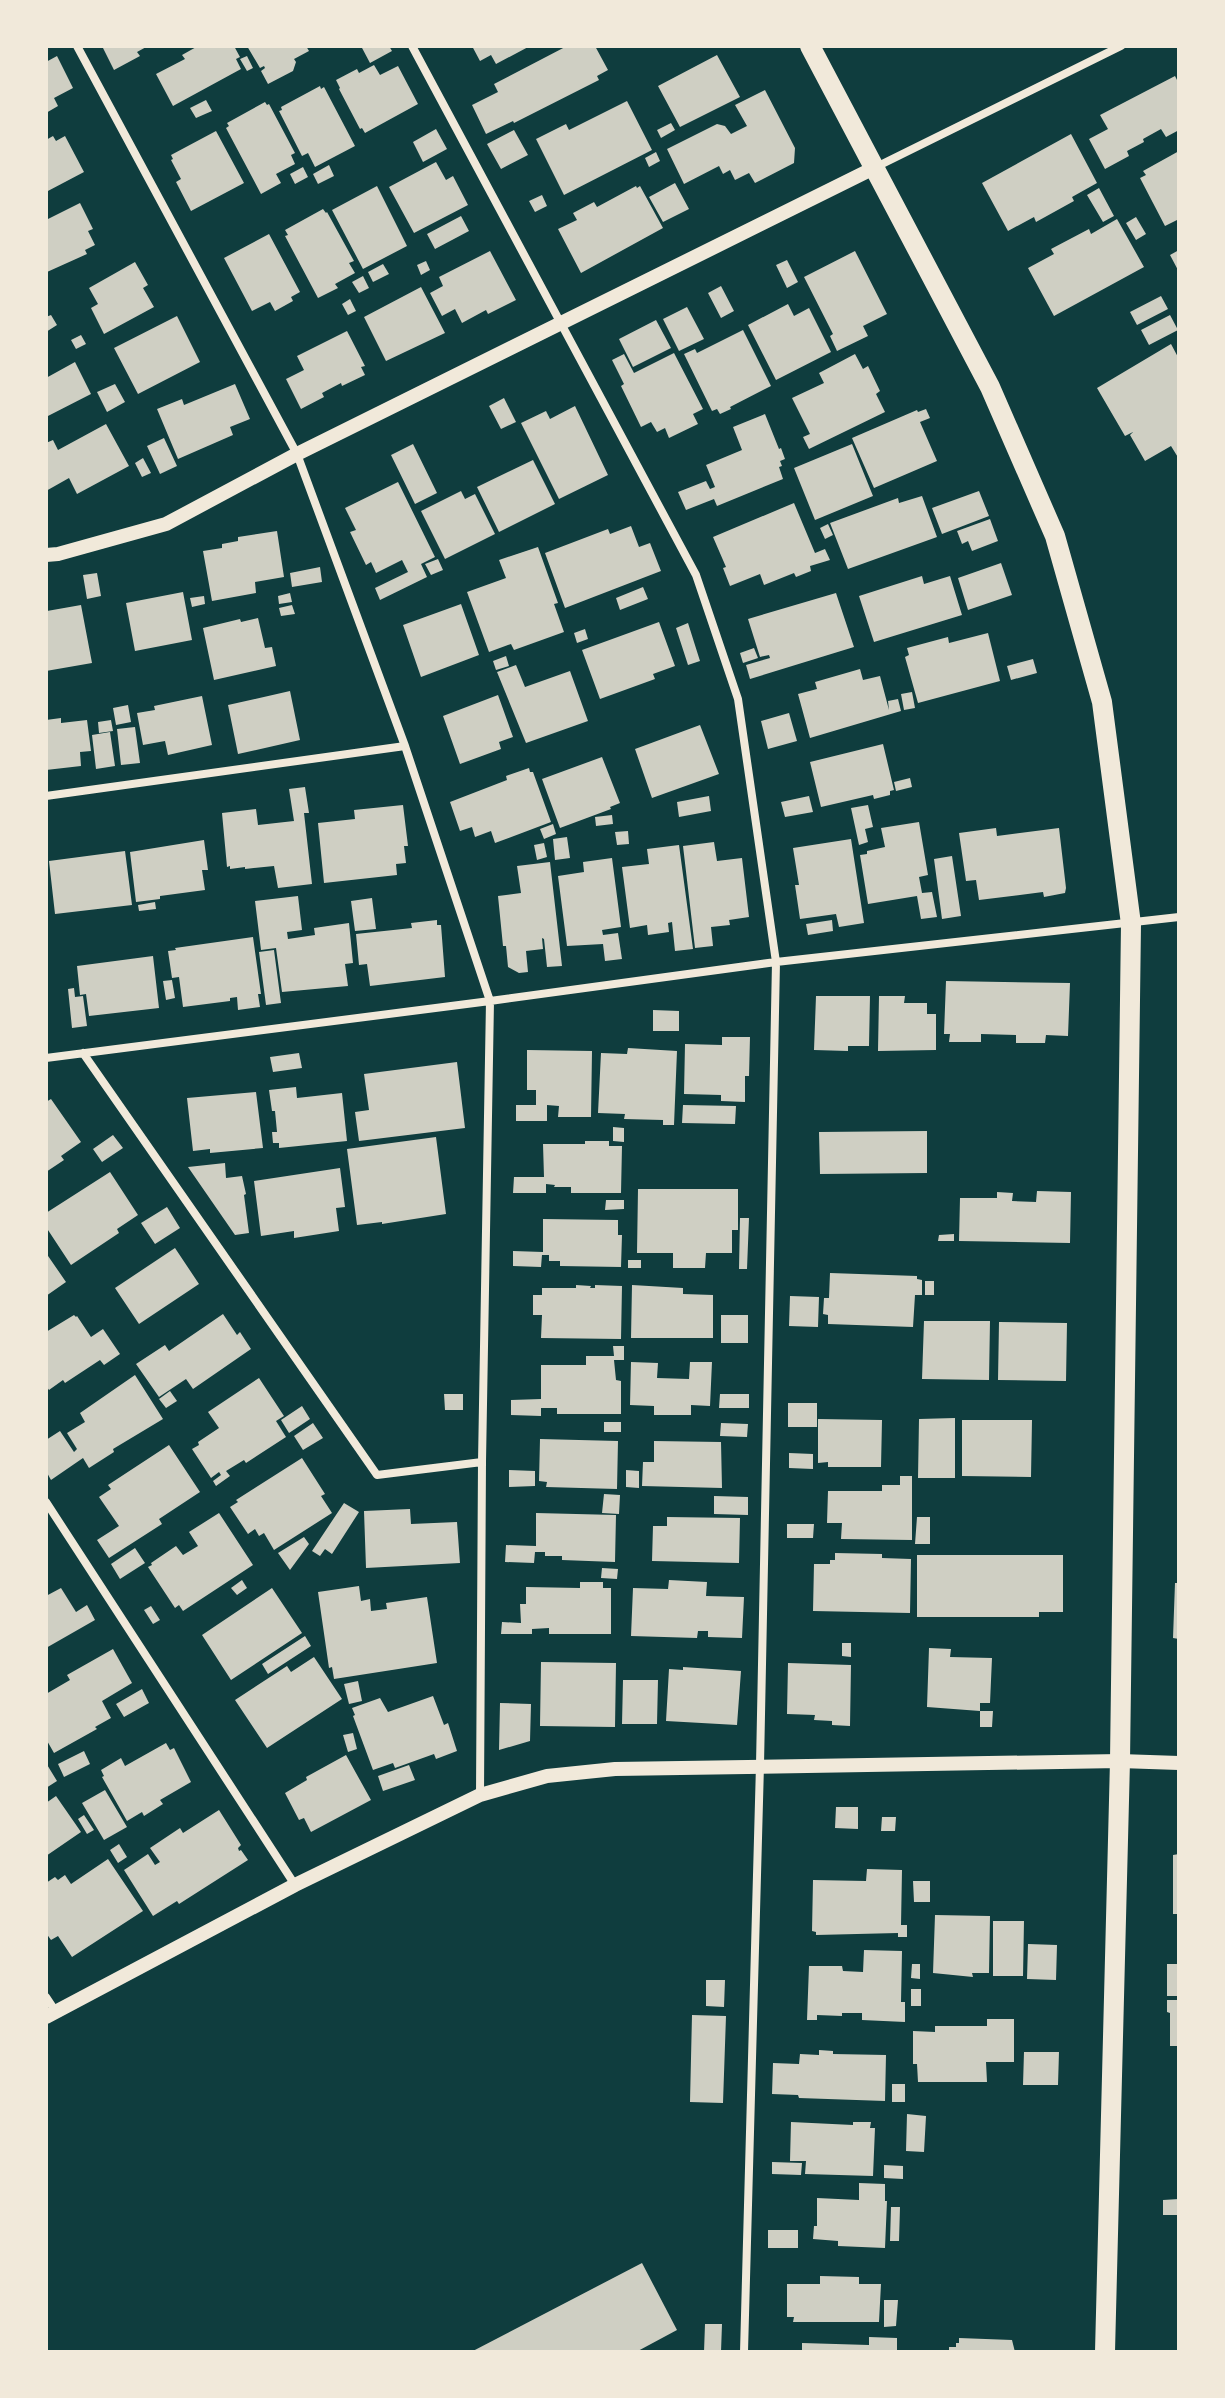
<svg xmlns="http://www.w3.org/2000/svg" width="1225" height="2398" font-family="'Sofia Sans Condensed',sans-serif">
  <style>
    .building { fill: #cfcfc3 }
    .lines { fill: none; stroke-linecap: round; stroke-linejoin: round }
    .minor { stroke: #f1e9da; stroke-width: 8 }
    .tertiary { stroke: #f1e9da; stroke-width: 14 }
    .primary { stroke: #f1e9da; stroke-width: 20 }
  </style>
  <rect width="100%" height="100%" fill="#0f3d3e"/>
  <path class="building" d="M102,46H148L137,52L140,56L114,70Z
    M198,46H234L240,57L236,59L241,69L173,106L156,74L185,59L182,55Z
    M247,46H306L309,51L294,59L296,62L293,71L268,84L261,71L265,68L264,66L260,68Z
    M361,46H389L392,51L370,63Z
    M472,46H530L496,64L491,55L480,61Z
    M567,46H595L608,70L597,76L599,80L514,123L513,121L486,134L472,105L498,92L494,84Z
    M717,55L740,97L680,127L658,86Z
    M57,56L73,88L54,98L58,106L46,113V62Z
    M247,56L253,68L247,71L240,59Z
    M374,65L380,75L398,66L418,104L365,133L362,128L360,129L339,89L340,88L336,80L357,69L359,73Z
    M1175,76L1179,84V130L1166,137L1161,129L1143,139L1144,142L1127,151L1129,156L1105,169L1089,139L1108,129L1100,115Z
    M320,86L321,89L324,87L355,146L315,167L308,153L302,156L279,111L282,110L281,107Z
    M765,90L795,148L794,163L755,183L749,173L735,180L730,170L723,174L719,166L684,184L667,149L717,124L725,126L731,134L747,126L735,105Z
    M206,100L212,111L196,118L190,108Z
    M627,101L652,150L564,195L536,139L566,124L569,130Z
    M265,102L267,105L269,104L295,153L291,155L295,164L276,174L281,183L261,194L226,128L229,126L227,123Z
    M671,123L675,130L661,138L657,130Z
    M436,129L447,149L423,162L413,142Z
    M514,130L528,155L501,169L487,144Z
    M216,131L244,183L191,211L176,182L181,179L171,160L173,159L171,155Z
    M1071,134L1097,183L1072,197L1074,201L1036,222L1034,217L1008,231L982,183Z
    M53,136L56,141L65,136L84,172L46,192V140Z
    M1179,151V219L1165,226L1140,178L1146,175L1143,171Z
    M656,152L660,161L649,167L645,158Z
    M436,162L446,180L453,176L468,205L414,233L389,187Z
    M329,165L334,176L318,184L313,174Z
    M303,167L308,177L295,184L290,174Z
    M675,183L689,209L663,222L649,197Z
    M377,186L407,246L363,269L332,210Z
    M636,186L637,188L640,186L663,228L581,273L558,229L577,220L573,213L594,202L597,207Z
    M1099,188L1114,216L1103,222L1087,195Z
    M542,195L547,206L535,212L529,201Z
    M80,203L93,229L88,231L95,245L85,250L87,254L47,272L46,220Z
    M323,209L326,213L327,212L354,261L349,263L355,273L335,284L338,288L318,298L285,236L288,235L285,230Z
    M461,216L469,231L435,249L427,234Z
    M1136,217L1146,234L1136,240L1126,223Z
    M1117,219L1144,267L1054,316L1028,268L1054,254L1051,249L1089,229L1091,234Z
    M269,234L300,292L291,297L293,301L275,311L270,302L252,311L224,258Z
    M1179,250V272L1170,255Z
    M490,251L516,300L488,314L486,310L462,323L455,309L442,316L430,293L443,286L439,277Z
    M855,251L887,314L863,326L868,336L837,351L830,336L833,334L804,277Z
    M787,260L798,282L787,288L776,265Z
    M426,261L430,270L421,275L417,265Z
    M135,262L148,285L143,288L154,307L104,334L91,308L98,304L89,288Z
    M383,264L389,274L373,282L368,272Z
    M363,276L369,288L359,293L352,282Z
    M721,286L734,311L721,318L708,293Z
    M421,287L445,333L386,361L364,317Z
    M1161,296L1168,309L1137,325L1130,312Z
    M350,299L356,311L348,315L342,304Z
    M788,304L794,316L809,308L831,352L776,380L748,325Z
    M687,307L704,339L679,351L663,319Z
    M51,315L57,325L46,332V317Z
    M1170,315L1178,330L1149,345L1141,330Z
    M177,316L200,362L138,394L114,348Z
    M656,320L671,348L633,367L619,339Z
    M743,330L771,386L730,407L731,409L720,414L717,409L712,411L684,354L695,349L697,353Z
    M347,331L365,366L361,367L365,375L342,386L341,383L322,393L324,397L301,409L286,379L304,370L297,356Z
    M81,335L86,344L76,349L71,340Z
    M1171,344L1179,359V459L1171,446L1145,461L1130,435L1133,432L1125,436L1097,388Z
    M674,353L703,409L693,414L698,424L669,438L665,428L657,432L651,422L641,427L621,386L624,384L612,360L624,354L634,373Z
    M855,354L863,369L868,366L880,391L876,394L885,412L809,449L803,437L810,434L792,398L824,383L819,373Z
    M75,362L91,394L46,417V378Z
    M115,384L125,402L107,412L97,392Z
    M235,384L250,419L230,427L233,435L178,459L157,409L182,399L184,405Z
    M504,398L516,422L501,429L489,406Z
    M575,406L608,475L559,499L521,423L546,411L550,419Z
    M926,409L930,418L920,422L937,461L874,488L852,438L917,410L918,412Z
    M765,414L779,449L781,448L785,459L780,461L782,466L779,467L783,479L717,506L714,499L686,510L678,492L706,481L710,489L715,487L706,465L742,450L733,427Z
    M106,424L129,466L77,494L69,478L46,491V443L53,440L58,450Z
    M164,438L177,466L160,474L147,446Z
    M413,444L437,493L415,504L391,455Z
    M852,444L873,496L815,520L794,468Z
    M143,458L151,473L142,477L135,463Z
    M533,460L555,504L499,532L477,487Z
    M398,482L435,557L421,564L427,577L380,600L375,588L408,572L402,560L376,573L371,562L366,565L350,532L356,530L345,508Z
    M461,491L465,499L475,494L495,534L445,559L421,511Z
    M979,491L989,516L942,534L932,508Z
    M922,496L937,537L848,569L830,523L898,498L899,503Z
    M794,503L815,553L825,549L830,560L810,566L811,571L796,577L794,573L764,585L760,574L730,586L723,568L726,567L713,537Z
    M990,519L998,541L972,551L968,541L962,544L957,531Z
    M828,524L833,535L825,539L820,528Z
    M631,526L639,547L650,543L661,571L565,608L545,553L608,529L610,534Z
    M277,531L284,577L255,582L256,593L212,601L203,551L222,548V544L238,541V537Z
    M538,547L558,603L554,604L564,632L514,650L511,644L489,652L467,592L506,578L499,560Z
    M438,559L443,570L431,575L425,564Z
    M1001,563L1012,595L968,610L958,578Z
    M320,567L322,582L292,587L290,573Z
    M97,573L101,596L87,599L83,575Z
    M922,576L924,584L950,576L962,615L874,642L859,596Z
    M643,587L648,599L620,610L616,598Z
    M183,592L192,640L135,651L126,603Z
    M290,593L292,602L279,604L278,596Z
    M836,593L854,647L750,679L746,665L770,658L769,655L760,657L748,619Z
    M204,596L205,604L192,607L190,598Z
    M461,604L479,655L421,677L403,625Z
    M81,605L92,663L46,671L47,611Z
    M292,605L295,614L281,616L279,608Z
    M258,618L265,648L272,647L276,666L214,680L203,628L240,619L241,622Z
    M659,622L675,666L653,674L655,679L600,699L582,650Z
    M688,623L700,661L688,665L676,628Z
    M585,629L588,639L577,643L574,633Z
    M988,633L1000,681L918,703L905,657L909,655L907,648L948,637L949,643Z
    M754,648L758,658L743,663L740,653Z
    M506,656L509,666L496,670L493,661Z
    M1033,659L1037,673L1011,680L1007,666Z
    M516,665L525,687L570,671L588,721L526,743L497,672Z
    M860,669L863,680L880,676L889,710L888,701L898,699L901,711L810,738L798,694L817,689L815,682Z
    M290,691L300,740L238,754L228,705Z
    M912,692L915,708L904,710L901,694Z
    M498,695L513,737L499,742L501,749L460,764L443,716Z
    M202,696L212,745L168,755L165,741L143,745L137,713L155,710L154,706Z
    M128,705L131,722L116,725L113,708Z
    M789,713L797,741L768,749L761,721Z
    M61,718V723L87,720L91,751L80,752L81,766L46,770V720Z
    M111,720L113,731L99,733L98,722Z
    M700,725L719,774L652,798L635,749Z
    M135,727L140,763L121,765L117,729Z
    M110,732L115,766L96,769L92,735Z
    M883,744L894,790L890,791V795L874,799L873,795L821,807L810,762Z
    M602,757L620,803L610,807L611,809L560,828L542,779Z
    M529,768L530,772H533L551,822L495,843L491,831L475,837L472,827L460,831L450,802L507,780L506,776Z
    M910,778L912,787L896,791L894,782Z
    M305,787L309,813H304L312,884L278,888L274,866L245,869V867L230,869V866L227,867L222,813L256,809L258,825L294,821L289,789Z
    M709,796L711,811L679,817L677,802Z
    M809,796L813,812L785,817L781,802Z
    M403,805L408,846H404L406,863L396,864L397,875L324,883L318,823L355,819L354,810Z
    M868,805L873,827L865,829L868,842L859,845L851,808Z
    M612,815L613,824L596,826L595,817Z
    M919,822L928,875L919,877L922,893L932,892L937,917L921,919L917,896L868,904L860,855L867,854V851L885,847L881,828Z
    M553,824L556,834L544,839L540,829Z
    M996,828L997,836L1059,828L1066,888L1065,893L1044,897L1043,892L979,900L976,880L966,881L959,833Z
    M628,831L629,844L617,845L615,832Z
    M567,837L570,858L555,860L553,839Z
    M851,839L864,923L839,927L836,914L800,919L795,885H799L793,848Z
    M204,840L208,870H202L205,890L160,896V899L136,902L130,852Z
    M714,842L717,861L742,858L749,917L729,920L730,925L711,927L713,946L695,948L683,846Z
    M544,843L547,857L537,860L534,845Z
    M679,845L693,949L675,951L672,922L668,923L669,932L648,935L647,925L630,928L622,867L649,864L647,849Z
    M125,851L132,905L55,914L49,861Z
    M952,856L961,916L942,919L934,859Z
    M612,858L621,927L602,930L603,935L618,933L622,959L605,961L603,944L567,946L558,876L584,872L583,862Z
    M550,862L562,966L547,967L544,939L542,938L543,949L526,951L528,972L519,973L508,967L506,946H503L498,896L521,893L517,866Z
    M298,896L302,930L287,932L288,939L315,935L314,928L349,923L353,963L345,964L348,986L282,992L276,948L261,950L255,901Z
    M372,898L376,929L355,931L351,901Z
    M155,902L156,909L139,911L138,905Z
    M437,920V925H441L445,977L370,986L367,964L359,965L356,934L412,928L411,923Z
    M832,920L833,931L808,935L806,924Z
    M253,937L261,994H258L260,1007L238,1010L237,997L230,998V1001L183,1007L179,977L172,978L168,951L176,950L175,948Z
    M274,950L281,1003L266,1005L259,952Z
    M153,956L159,1008L89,1016L86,994L80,995L77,966Z
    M172,980L175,998L166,1000L163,981Z
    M946,981L1070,983L1068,1036L1046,1035L1045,1043H1016V1035L981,1034V1042H949L950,1034H944Z
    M74,988L75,997L83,996L87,1026L72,1028L68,989Z
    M816,996H870L869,1046H848V1051L814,1050Z
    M879,996H905L904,1003H927V1014H936V1050L878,1051Z
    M653,1010L679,1011V1031H653Z
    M722,1037H750L749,1076H745V1102L721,1101V1095L684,1094L685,1044L722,1045Z
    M628,1048L677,1051L674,1125H663V1120L624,1119L625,1114L598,1113L601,1053L627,1054Z
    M527,1050L592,1051L591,1117H558L559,1106L547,1105V1121H516V1105H536V1090H527Z
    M299,1053L302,1068L273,1072L270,1057Z
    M457,1062L465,1128L359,1141L355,1112L369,1110L364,1074Z
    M296,1087L297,1098L342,1093L347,1141L279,1148V1143H273L272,1132H277L275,1111H272L269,1090Z
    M256,1092L263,1148L210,1153V1149L193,1151L187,1098Z
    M51,1099L81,1142L61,1156L64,1160L46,1172V1102Z
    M683,1105L736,1106L735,1124L682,1123Z
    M613,1127L624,1128V1142L613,1141Z
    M927,1131V1173L820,1174L819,1132Z
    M113,1135L123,1148L102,1162L93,1149Z
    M436,1137L446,1214L382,1224V1222L357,1225L347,1149Z
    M585,1141H609V1146H622L621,1193H571V1187H554L555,1185L546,1184V1193H513L514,1177H544L543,1144H585Z
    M225,1163L226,1178L242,1176L246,1194L244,1195L249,1233L235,1235L188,1167Z
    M340,1168L345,1207L336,1208L339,1231L294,1238V1231L261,1236L254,1181Z
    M110,1172L138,1215L117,1229L119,1233L71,1265L46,1227V1213Z
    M638,1189H738V1230H732V1253H706L705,1268H673V1253H637Z
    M1037,1191L1071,1192L1070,1243L959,1241L960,1198H997V1192L1013,1193L1012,1201L1036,1202Z
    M606,1200H624V1209L605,1210Z
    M167,1207L180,1228L155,1244L141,1223Z
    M740,1218H749L747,1269H739Z
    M543,1219L618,1220V1235H622L621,1267L560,1266V1261H549V1255H542L541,1267L513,1266V1251L543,1252Z
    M954,1234V1241H938L939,1235Z
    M175,1248L199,1284L139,1324L115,1288Z
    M46,1253L66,1282L46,1296Z
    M628,1260H641V1268H628Z
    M830,1273L917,1276V1279L922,1280V1295H915L913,1327L828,1324V1315L823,1314L824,1298H829Z
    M925,1281H934V1295H925Z
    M576,1285L591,1286L590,1288H595V1285L622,1286L621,1339L541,1338L542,1315H533V1295H542V1288H576Z
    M632,1285L683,1288V1294L713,1295V1338H631Z
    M790,1296L819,1297L818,1327L789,1326Z
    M223,1314L237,1335L240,1332L251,1349L193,1389L186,1379L159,1397L136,1364L165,1345L169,1351Z
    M74,1315L76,1317L77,1316L91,1337L103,1329L120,1354L104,1365L100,1360L65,1383L63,1380L49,1390L46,1386V1332Z
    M721,1315H748V1343H721Z
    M924,1321H990L989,1380L922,1379Z
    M999,1322L1067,1323L1066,1381L998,1380Z
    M613,1346H624V1360H614L616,1380L621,1381V1414H557V1408H541V1416L511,1415V1400L541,1399V1365H586V1356H614Z
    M631,1362L658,1363L657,1378L689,1379L690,1362H712L710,1406L691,1405V1415H654V1406L630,1405Z
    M135,1375L163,1419L113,1449L114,1452L89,1468L83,1458L51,1480L46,1471V1440L60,1431L74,1452L77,1449L67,1433L85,1422L80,1413Z
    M259,1378L284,1416L276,1421L286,1437L246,1463L244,1460L226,1471L230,1476L216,1486L213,1481L221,1475L219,1472L211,1478L192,1449L199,1445L198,1442L219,1428L208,1412Z
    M170,1391L177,1401L166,1408L159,1399Z
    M444,1394H463V1410H445Z
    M720,1394H749V1408H719Z
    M788,1403H817V1427H788Z
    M302,1406L310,1419L289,1433L281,1420Z
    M955,1418V1478H918L919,1419Z
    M818,1419L882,1420L881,1467H828V1462L818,1463Z
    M962,1420H1032L1031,1477L962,1476Z
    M604,1422H621V1432H604Z
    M313,1423L323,1438L303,1450L294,1436Z
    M721,1423L748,1424L747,1437L720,1436Z
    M540,1439L618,1441L617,1489L546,1487L547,1482L539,1481Z
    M654,1441L721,1442L722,1488L642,1486L643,1462H654Z
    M169,1445L200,1492L159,1519L162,1524L109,1558L97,1540L119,1526L99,1497L111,1489L108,1485Z
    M789,1453L813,1454V1469L789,1468Z
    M302,1458L325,1494L321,1496L332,1513L274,1550L264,1533L259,1536L255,1529L248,1534L230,1507L238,1502L236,1500Z
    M509,1470L535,1471V1486L509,1487Z
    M626,1470L639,1471V1488L626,1487Z
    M900,1476H912V1540L841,1539L842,1523H827L828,1491H882V1485H900Z
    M604,1494L620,1495L619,1514L602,1513Z
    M714,1496L748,1497V1515L714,1514Z
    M344,1503L359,1512L332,1554L325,1549L320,1556L312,1551Z
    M410,1509L411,1524L457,1522L460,1563L366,1568L364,1511Z
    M219,1513L253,1565L183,1611L179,1605L175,1608L148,1567L152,1565L151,1563L176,1546L183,1555L198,1546L189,1532Z
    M536,1513L616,1515L615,1562L562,1560V1556H545V1552H535L534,1563L505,1562L506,1545L536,1546Z
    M667,1517L740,1518L739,1563L652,1561L653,1526H667Z
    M917,1517H930V1544H915Z
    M787,1524H814L813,1538H787Z
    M304,1537L309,1544L290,1570L278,1553Z
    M135,1548L145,1563L120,1579L111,1564Z
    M835,1553L882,1554V1558L911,1559L910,1613L813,1611L814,1564H830V1560H835Z
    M917,1555H1063V1612H1039V1617H917Z
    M602,1568L618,1569L617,1579L601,1578Z
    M242,1580L247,1588L237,1595L231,1588Z
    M669,1580L707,1582L706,1596L744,1597L742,1638L708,1637V1631H698L697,1638L631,1636L633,1588L668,1589Z
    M580,1582H603V1588H611V1634H549V1628L532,1629V1634H501L502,1622L521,1623L520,1604H526V1587L580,1588Z
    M1175,1583H1179V1639L1173,1638Z
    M359,1586L361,1601L370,1599L371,1611L387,1609L386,1603L427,1597L437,1663L334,1679L332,1667L329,1668L318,1592Z
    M61,1588L76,1612L87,1605L95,1620L46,1648V1596Z
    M272,1588L302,1633L231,1680L202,1635Z
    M151,1606L160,1620L153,1624L144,1610Z
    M305,1636L311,1646L268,1674L262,1664Z
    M842,1643H851V1657L842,1656Z
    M929,1648L951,1649L950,1657L992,1658L990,1703H980V1711L927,1707Z
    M113,1649L132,1683L102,1701L111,1718L95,1727L97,1729L54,1753L46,1739V1694L70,1680L67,1675Z
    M314,1657L342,1699L267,1748L235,1700L287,1666L291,1672Z
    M541,1662L616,1663L615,1727L540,1726Z
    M788,1663L851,1665L850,1726L832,1725V1721L814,1720L815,1715L787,1714Z
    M683,1667L741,1671L737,1725L666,1721L669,1669L683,1670Z
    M623,1680H658L657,1724H622Z
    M358,1681L362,1701L349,1704L344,1684Z
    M142,1689L149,1703L124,1717L116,1704Z
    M433,1696L444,1725L448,1723L457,1751L436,1759L434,1754L395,1768L393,1763L373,1770L353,1716L355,1715L352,1708L380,1698L388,1712Z
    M500,1703L531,1704L530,1741L499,1750Z
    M980,1711H993L992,1727H980Z
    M353,1733L357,1749L348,1752L343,1735Z
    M166,1743L170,1750L174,1748L191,1782L160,1800L163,1804L144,1816L142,1812L127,1821L102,1777L104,1776L101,1770L121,1758L125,1766Z
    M84,1751L90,1764L64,1777L58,1764Z
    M346,1755L371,1800L311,1832L304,1818L299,1820L285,1793L307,1780L306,1777Z
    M46,1763L57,1781L46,1788Z
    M409,1765L415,1780L383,1791L378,1776Z
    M105,1790L127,1827L104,1840L82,1803Z
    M56,1796L81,1832L46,1856V1803Z
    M836,1807H858V1829L835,1828Z
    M219,1810L241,1845L238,1848L239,1851L241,1850L248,1860L179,1904L177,1901L153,1916L124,1870L148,1854L155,1865L160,1862L150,1848L180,1828L183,1833Z
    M84,1815L94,1830L87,1834L78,1819Z
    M882,1817H896L895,1831H881Z
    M119,1844L127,1857L118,1863L110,1850Z
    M1179,1854V1914H1173V1855Z
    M108,1859L143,1911L72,1957L58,1936L51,1940L46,1933V1883L55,1877L58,1880L65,1875L71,1884Z
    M867,1869L902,1870L901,1925H907V1937H898V1933L816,1935V1932L812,1931L813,1880L866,1881Z
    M913,1881H930V1902H914Z
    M935,1915L990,1916L989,1973H972L973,1977L933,1973Z
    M993,1921H1024L1023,1976H993Z
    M1028,1944L1057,1945L1056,1980L1027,1979Z
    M864,1950L902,1951L901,2002H905V2022L862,2020V2013H842V2016L817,2015V2020H807L809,1966H842L843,1971L863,1972Z
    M912,1964H920V1979L911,1978Z
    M1167,1964H1179V1996H1167Z
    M706,1980H725L724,2007L706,2006Z
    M911,1989H921V2006H911Z
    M1167,2000H1179V2046H1170V2013L1167,2012Z
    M692,2015L726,2016L723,2103L690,2102Z
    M987,2019H1014V2062H986L987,2082H918L917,2064H913V2031L935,2032V2026H987Z
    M819,2050L833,2051V2054L886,2055L885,2101L799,2098L798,2095L772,2094L773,2063L799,2064L800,2054L819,2055Z
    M1024,2052H1059L1058,2085H1023Z
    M892,2084H905V2102H892Z
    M907,2114L926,2116L924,2152L906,2151Z
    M791,2122L853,2125V2122H871L870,2128H875L873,2176L805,2174L806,2161H790Z
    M772,2162L802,2163L801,2175L772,2174Z
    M884,2165L903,2166V2179L884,2178Z
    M859,2183L885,2184V2201H887L885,2248L838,2246V2241L813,2239L814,2226H817V2198L859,2200Z
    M1179,2199V2215H1163V2200Z
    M891,2207H900L899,2241H890Z
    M768,2230H798V2248H768Z
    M642,2263L677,2330L636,2352H471Z
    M820,2276L859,2277V2284H881L879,2322H793L794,2317H787V2284H820Z
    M884,2300H898L896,2326L884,2327Z
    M705,2324H722L721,2352H704Z
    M869,2337L897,2338V2352H802V2343L869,2345Z
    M959,2338L1012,2340L1015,2352H949V2347H956V2343H959Z"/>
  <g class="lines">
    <path class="minor" d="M77,46L297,454L405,746L490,1001L482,1462L480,1795
      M412,46L696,575L738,699L776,962L760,1765L744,2352
      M874,168L1121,46
      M46,796L405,746
      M83,1053L377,1475L482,1462
      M46,1058L490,1001L776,962L1179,917
      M46,1502L295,1885
      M46,1997L56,2012"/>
    <path class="tertiary" d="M46,555L58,554L166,524L297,454L874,168
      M46,2017L295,1885L480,1795L547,1776L615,1769L1120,1761L1179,1763"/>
    <path class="primary" d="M810,46L990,387L1055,536L1102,702L1131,924L1120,1761L1105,2352"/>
  </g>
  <rect width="1225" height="2398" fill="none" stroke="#f1e9da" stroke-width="96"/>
</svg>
